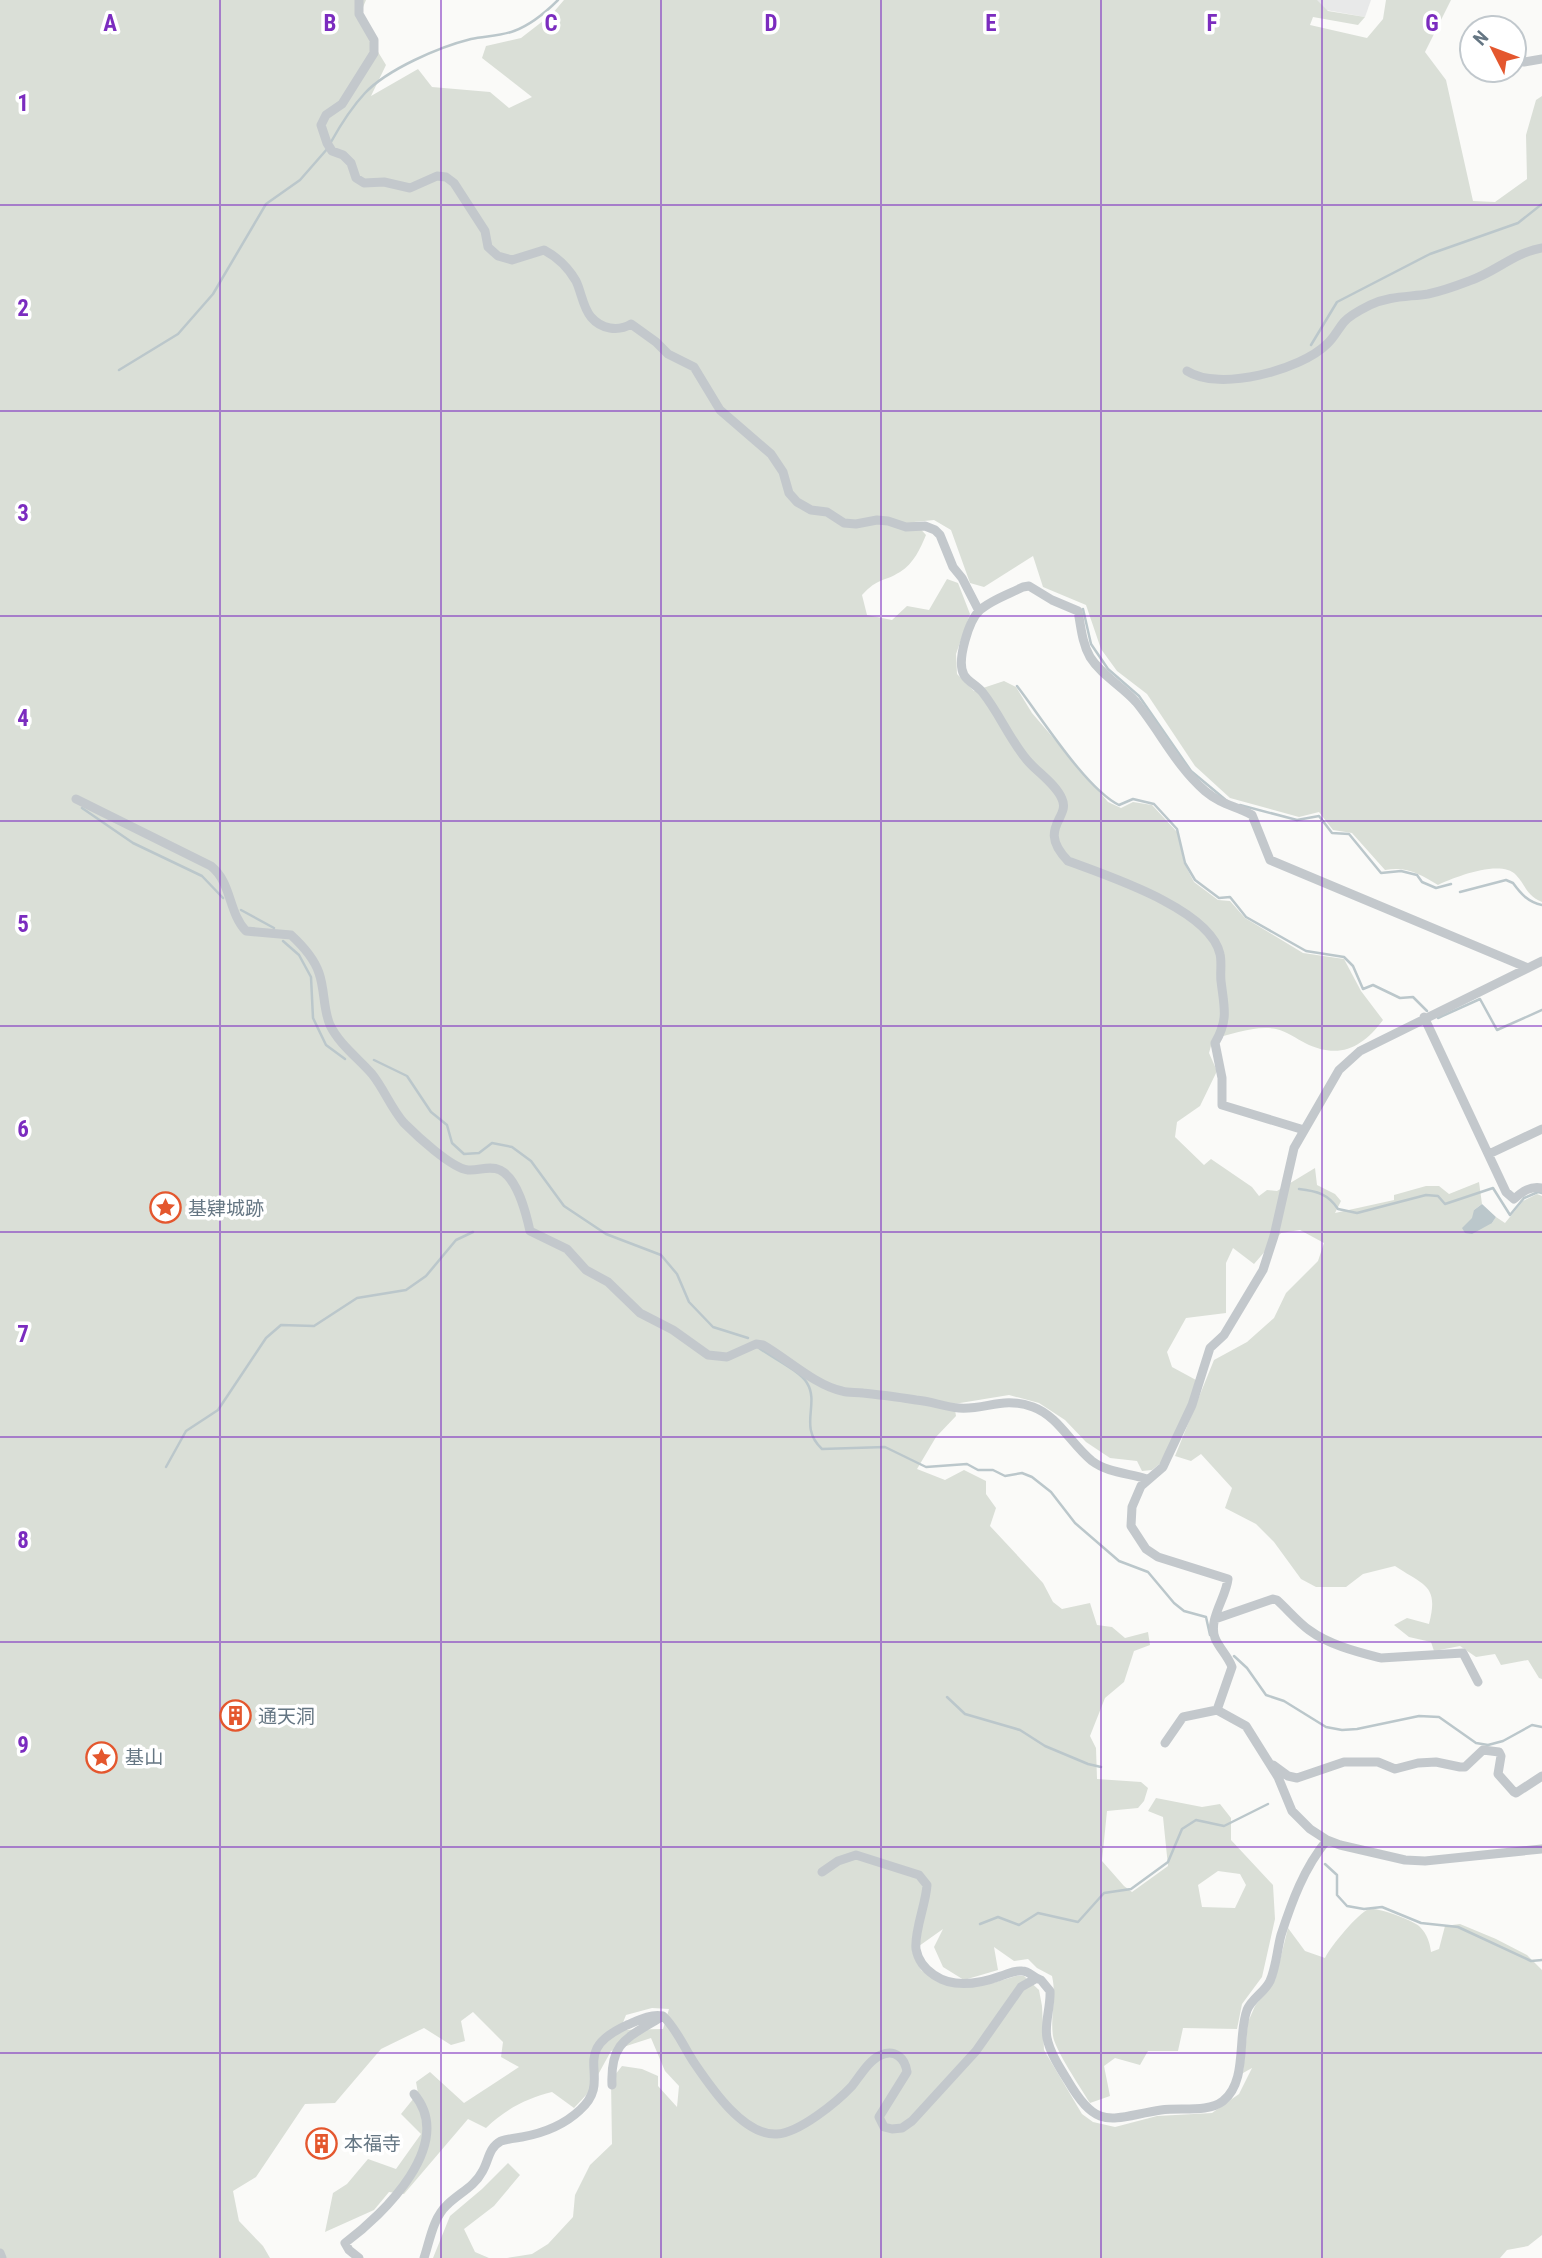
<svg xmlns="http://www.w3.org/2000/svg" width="1542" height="2258" font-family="'Roboto Condensed','Noto Sans JP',sans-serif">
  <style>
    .built { fill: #e8e9e9 }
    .green { fill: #dadfd7; fill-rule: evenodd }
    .water { fill: #bbc7cb }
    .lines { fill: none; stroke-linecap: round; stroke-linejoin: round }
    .stream { stroke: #bbc7cb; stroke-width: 2.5 }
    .minor { stroke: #c3c8cc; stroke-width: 9 }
    .grid { fill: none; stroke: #7b2cbf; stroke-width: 2; stroke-opacity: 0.55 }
    .labels { text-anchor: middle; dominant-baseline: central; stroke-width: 7; stroke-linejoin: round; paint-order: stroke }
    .poi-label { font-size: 19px; fill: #657683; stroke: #fff; text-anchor: start }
    .grid-label { font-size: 23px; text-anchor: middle; font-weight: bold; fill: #7b2cbf; stroke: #fff; stroke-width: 7; stroke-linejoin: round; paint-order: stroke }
  </style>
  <rect width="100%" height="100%" fill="#fafaf8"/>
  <path class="built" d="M1307,0H1371L1365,17L1315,8Z"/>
  <path class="green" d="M0,0H366L358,19L386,65L371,96L418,69L432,87L490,92L509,108L532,97L482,58L486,46L521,38L552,14L564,0H1317L1328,11L1365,17L1358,25L1313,17L1310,25L1367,38L1383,19L1386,0H1451L1425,52L1446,80L1473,201L1495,202L1527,179L1526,135L1536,100L1542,96V902C1526,895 1527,887 1516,875C1501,859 1455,877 1438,885C1420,874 1407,866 1385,870L1352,833L1333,830L1319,812L1299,817L1230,798L1195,766L1147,694L1117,671L1101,649L1086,605L1043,587L1033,556L984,587L970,583L951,530L934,520L914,522L926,535C920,549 914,563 900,572C882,583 879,577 862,595L867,615L892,620L907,606L929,610L947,579L958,583L970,614L956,654L957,674L974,691L1004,681L1016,687L1032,713L1108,802L1121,808L1133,802L1152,805L1178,833L1184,863L1194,882L1218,900L1230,901L1245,918L1303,953L1344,959L1361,991L1383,1020C1362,1048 1339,1060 1305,1043C1297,1039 1286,1031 1276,1029C1256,1025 1232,1034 1213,1039L1209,1053L1217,1071L1200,1106L1177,1122L1175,1137L1204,1165L1211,1159L1252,1187L1259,1196L1267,1190L1277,1191L1315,1168L1317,1185L1335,1194L1341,1201L1335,1213L1394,1200V1195L1426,1186H1439L1449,1194L1479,1182L1482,1204L1474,1210L1492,1223L1496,1217L1505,1223L1523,1201L1537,1194L1542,1196V1679L1539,1678L1528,1660L1501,1665L1495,1654L1476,1657L1460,1646L1434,1651L1431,1642L1409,1637L1394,1625L1407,1618L1429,1624C1439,1585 1425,1586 1395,1566L1363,1574L1346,1587H1316L1301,1579L1274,1542L1256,1524L1225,1508L1232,1488L1201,1454L1191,1461L1175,1456L1214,1360L1247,1342L1274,1318L1286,1293L1318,1261L1324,1243L1300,1230L1281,1233L1254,1264L1233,1248L1226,1263V1313L1186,1318L1167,1352L1172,1367L1196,1380L1186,1412L1162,1462L1152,1470L1142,1471L1137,1461L1110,1458L1086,1442L1065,1420L1039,1403L1009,1395L954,1404L956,1416L936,1437L917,1469L945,1480L964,1470L986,1481V1494L996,1508L990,1526L1043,1583L1053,1602L1062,1609L1090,1603L1097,1625L1112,1627L1125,1638L1148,1632L1150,1645L1134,1651L1124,1682L1105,1698L1090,1736L1096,1748L1097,1779L1141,1782L1148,1788L1144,1801L1138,1808L1107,1811L1102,1861L1124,1886L1132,1892L1168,1866L1163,1817L1148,1811L1156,1798L1202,1807L1220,1804L1231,1818V1840L1273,1885L1275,1919L1262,1977L1242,2004L1237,2029L1183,2028L1178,2051H1148L1140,2065L1115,2058L1104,2066L1110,2096L1090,2103C1081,2088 1055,2050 1053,2036C1050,2014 1057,1998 1052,1976L1037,1968L1028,1959L1014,1961L994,1947L998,1970L964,1980L943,1967L934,1947L943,1929L912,1951L921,1970L939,1983H993L1016,1976H1024L1039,1990L1042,2006L1044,2050L1082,2114L1093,2122L1115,2127L1157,2116L1212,2113L1239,2094L1252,2068L1243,2073L1248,2022L1255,2006L1275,1980L1288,1928L1305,1951L1325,1958C1331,1946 1358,1913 1369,1909C1377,1907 1415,1921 1420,1927C1427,1934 1430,1943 1431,1952L1439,1949L1445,1926L1460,1924L1496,1939L1527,1955L1542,1970V2235L1528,2246L1507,2250L1500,2258H507L532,2254L548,2244L573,2217L575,2195L590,2165L612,2144L611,2080L622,2066L642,2069L658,2076V2086L677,2107L679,2086L665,2071L651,2038L611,2051L588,2093L574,2108L552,2092C527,2098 504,2110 486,2128L468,2119L404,2194L389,2192L374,2210L325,2232L333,2193L347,2184L368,2159L396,2169L421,2134L401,2114L418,2093L416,2082L430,2072L464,2103L519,2067L501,2057L503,2042L473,2012L461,2021L465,2041L451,2045L424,2028L381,2049L335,2103L305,2104L256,2177L233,2191L239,2221L263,2246L270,2258H0ZM1218,1871L1240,1874L1246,1885L1235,1908L1202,1907L1198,1885ZM652,2008L669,2009L663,2029L620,2030L626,2015Z
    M508,2163L520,2175L494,2206L464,2229L475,2252L489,2258H433L450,2216L482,2189Z"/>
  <path class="water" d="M1482,1204L1496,1217L1492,1223L1472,1234L1465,1233L1462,1228L1472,1218L1474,1210Z"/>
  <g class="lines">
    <path class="stream" d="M331,142C341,124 351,108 365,93C388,69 439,47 471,39C485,36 501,36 514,31C530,25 546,12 558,0
      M1311,345L1337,302L1430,254L1518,223L1542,204
      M119,370L178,334L213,294L266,204L300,180L328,148
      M1083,609L1091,644L1108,669L1139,696L1191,771L1227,801
      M1017,686C1041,717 1086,789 1119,805L1133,799L1154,804L1177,829L1185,863L1195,880L1219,898L1230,897L1246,917L1306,951L1344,957L1353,966L1363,989L1373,985L1400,998L1413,997L1427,1011
      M1240,805L1297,820L1319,816L1332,833L1349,834L1381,873L1401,871L1417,875L1422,882L1436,888L1451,884
      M82,808L133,843L202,876L223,898
      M1460,892L1506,880L1513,883C1521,894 1528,902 1542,905
      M241,910L274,928
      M283,941L299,955L311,977L313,1018L326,1045L345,1059
      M1438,1018L1480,999L1497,1030L1542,1010
      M374,1060L407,1076L431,1112L447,1125L452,1143L464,1154L479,1153L492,1143L512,1147L531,1161L564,1206L606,1234L661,1255L677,1274L689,1302L713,1327L748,1338
      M1299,1189C1317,1191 1328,1194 1338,1209L1357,1213L1426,1195L1438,1196L1445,1204L1493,1188L1510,1215L1524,1198L1538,1192L1542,1193
      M759,1348C771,1357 800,1371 807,1383C820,1404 798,1427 822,1449L885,1447L926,1467L967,1464L978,1470H993L1005,1476L1022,1473L1032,1477L1051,1492L1075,1523L1119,1561L1148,1572L1174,1603L1184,1611L1206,1617L1210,1635
      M166,1467L186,1431L218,1410L266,1338L281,1325L314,1326L357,1298L406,1290L426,1276L456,1240L473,1232
      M1234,1656L1247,1668L1266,1695L1284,1701L1326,1727L1342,1730L1357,1729L1419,1716L1439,1717L1476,1743L1488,1745L1503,1741L1532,1725L1542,1727
      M947,1697L965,1714L1020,1730L1045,1746L1088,1764L1101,1767
      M1325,1864L1337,1875V1895L1347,1906L1364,1909L1382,1907L1421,1923L1458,1927L1531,1961L1542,1960
      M980,1924L998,1917L1019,1925L1038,1913L1078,1922L1104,1893L1131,1889L1168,1862L1182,1829L1196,1820L1224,1826L1268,1804"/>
    <path class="minor" d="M359,0V14L374,40V53L342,104L326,115L321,125L327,143L332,151L343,155L351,163L356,178L364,183L384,182L410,188L437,176L446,177L454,183L485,231L488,247L498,256L512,260L544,250C557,257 568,267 576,281C581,291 583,308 591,317C601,329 618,332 631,324L656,342L668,354L694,367L720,410L771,454L783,472L789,493L797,502L811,510L827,512L844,523L856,524L877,520L888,521L906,527L925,526L935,530L940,535L953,567L962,578L979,611
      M1524,62L1542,59
      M1187,371C1219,392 1301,370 1327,344C1334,338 1338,329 1344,322C1350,315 1362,309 1370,305C1389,296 1408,297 1428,294C1442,291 1456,286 1469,281C1496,272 1513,253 1542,248
      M76,799L211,866C232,883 228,912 246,931L291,935C303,946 314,958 319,973C325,990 323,1009 330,1025C339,1044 358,1058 372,1074C384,1089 391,1108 404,1123C416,1135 451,1168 468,1170C479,1171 489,1165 500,1170C518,1179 526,1213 530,1231L567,1249L586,1270L608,1282L640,1313L673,1330L708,1355L727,1357L756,1344L763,1345C786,1358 816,1386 842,1391C848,1393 856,1392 863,1393C881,1395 899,1397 916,1400C931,1401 944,1407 959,1408C987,1410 1002,1396 1033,1407C1058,1416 1071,1444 1092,1461C1108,1473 1129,1473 1147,1479
      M1542,961L1360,1051L1339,1070L1294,1148L1274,1236L1263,1270L1224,1335L1210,1348L1192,1405L1168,1456L1163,1467L1141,1486L1132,1507L1131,1526L1146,1549L1158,1557L1228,1579C1226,1598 1208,1619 1215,1638C1219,1648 1228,1656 1232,1667L1217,1710L1246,1726L1278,1777L1292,1811L1310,1829L1327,1840L1340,1845L1405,1860L1425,1861L1542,1849
      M1424,1017L1506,1192L1514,1199C1523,1191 1530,1186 1542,1188
      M1304,1130L1222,1105V1078L1215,1043C1229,1019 1224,1007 1221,981C1220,973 1222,962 1220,954C1210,909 1108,876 1068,861C1036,828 1071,818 1062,799C1056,784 1037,772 1027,760C1010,740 999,713 983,693C978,686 968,682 964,675C956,661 969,620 980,610C991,600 1009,594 1023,587L1029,586L1052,600L1078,611C1081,627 1082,643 1090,657C1102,676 1122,686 1136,702C1160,731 1176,766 1205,791C1223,806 1234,805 1252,815L1270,860L1528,968
      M1489,1154L1542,1129
      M1215,1619L1273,1599L1277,1600C1288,1610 1298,1622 1309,1630C1329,1645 1358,1652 1381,1658L1463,1653L1478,1682
      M1165,1743L1183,1717L1217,1710
      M1273,1765L1288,1776L1297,1778L1344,1762H1378L1395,1769L1418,1763L1436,1762L1460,1767H1465L1483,1750L1499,1752L1501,1756L1498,1774L1514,1792L1516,1793L1542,1776
      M822,1872L838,1861L856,1855L919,1875L927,1885C926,1904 914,1931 916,1949C918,1960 925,1969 934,1975C954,1989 979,1984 1001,1976C1008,1974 1014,1970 1022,1971C1030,1971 1033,1978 1041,1980L1050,1991C1051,2007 1044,2023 1047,2038C1050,2053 1060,2068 1068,2081C1098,2132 1110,2118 1161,2110C1180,2107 1208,2113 1223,2101C1248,2081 1237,2037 1247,2010C1252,1998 1264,1993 1270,1981C1276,1968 1277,1950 1281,1935C1292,1901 1304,1868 1327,1840
      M612,2085C610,2041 628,2038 661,2017
      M0,2253L2,2258
      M359,2258L349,2250L345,2243C384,2214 456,2144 414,2094
      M424,2258C430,2240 433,2218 447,2205C458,2194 475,2186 482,2172C489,2161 488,2148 501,2141C507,2139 516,2138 522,2137C544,2133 563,2126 580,2110C616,2078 565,2053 627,2025C639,2020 649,2014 663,2016C677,2029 684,2048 695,2064C712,2089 744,2136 777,2134C799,2133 837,2102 852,2086C860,2076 869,2060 881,2055C895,2049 905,2058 907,2072L879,2117L884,2127L892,2129L902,2128L912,2121L976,2051L1021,1987L1035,1979"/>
  </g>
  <path class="grid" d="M220,0V2258M441,0V2258M661,0V2258M881,0V2258M1101,0V2258M1322,0V2258M0,205H1542M0,411H1542M0,616H1542M0,821H1542M0,1026H1542M0,1232H1542M0,1437H1542M0,1642H1542M0,1847H1542M0,2053H1542"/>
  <defs>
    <symbol id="sight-ring" viewBox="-11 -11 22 22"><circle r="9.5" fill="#fff" stroke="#e4572e" stroke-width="1.5"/><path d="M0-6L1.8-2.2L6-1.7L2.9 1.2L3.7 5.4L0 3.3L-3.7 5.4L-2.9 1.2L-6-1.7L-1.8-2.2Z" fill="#e4572e"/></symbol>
    <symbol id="building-ring" viewBox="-11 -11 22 22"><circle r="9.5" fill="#fff" stroke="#e4572e" stroke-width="1.5"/><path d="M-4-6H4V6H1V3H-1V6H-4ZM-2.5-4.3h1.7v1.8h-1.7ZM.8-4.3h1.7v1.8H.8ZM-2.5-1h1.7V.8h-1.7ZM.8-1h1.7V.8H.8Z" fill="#e4572e"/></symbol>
  </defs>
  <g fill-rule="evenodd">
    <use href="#sight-ring" x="148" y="1190" width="35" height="35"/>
    <use href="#building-ring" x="218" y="1698" width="35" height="35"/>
    <use href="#sight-ring" x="84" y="1740" width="35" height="35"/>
    <use href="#building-ring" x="304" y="2126" width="35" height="35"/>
  </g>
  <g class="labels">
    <g class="poi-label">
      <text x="188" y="1208">基肄城跡</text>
      <text x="258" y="1716">通天洞</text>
      <text x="125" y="1757">基山</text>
      <text x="344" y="2143">本福寺</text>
    </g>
  </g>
  <g class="grid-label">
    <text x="110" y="31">A</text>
    <text x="330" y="31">B</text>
    <text x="551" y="31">C</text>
    <text x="771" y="31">D</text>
    <text x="991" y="31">E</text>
    <text x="1212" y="31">F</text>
    <text x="1432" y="31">G</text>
    <text x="23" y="111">1</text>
    <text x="23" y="316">2</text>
    <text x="23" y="521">3</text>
    <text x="23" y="726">4</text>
    <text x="23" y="932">5</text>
    <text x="23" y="1137">6</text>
    <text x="23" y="1342">7</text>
    <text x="23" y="1548">8</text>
    <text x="23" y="1753">9</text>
  </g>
  <g transform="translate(1493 49) rotate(312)"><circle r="33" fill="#ffffff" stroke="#c1c8cd" stroke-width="2"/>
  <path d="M0-5L12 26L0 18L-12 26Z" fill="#e4572e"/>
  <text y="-10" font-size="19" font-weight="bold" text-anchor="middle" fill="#657683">N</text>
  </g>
</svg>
